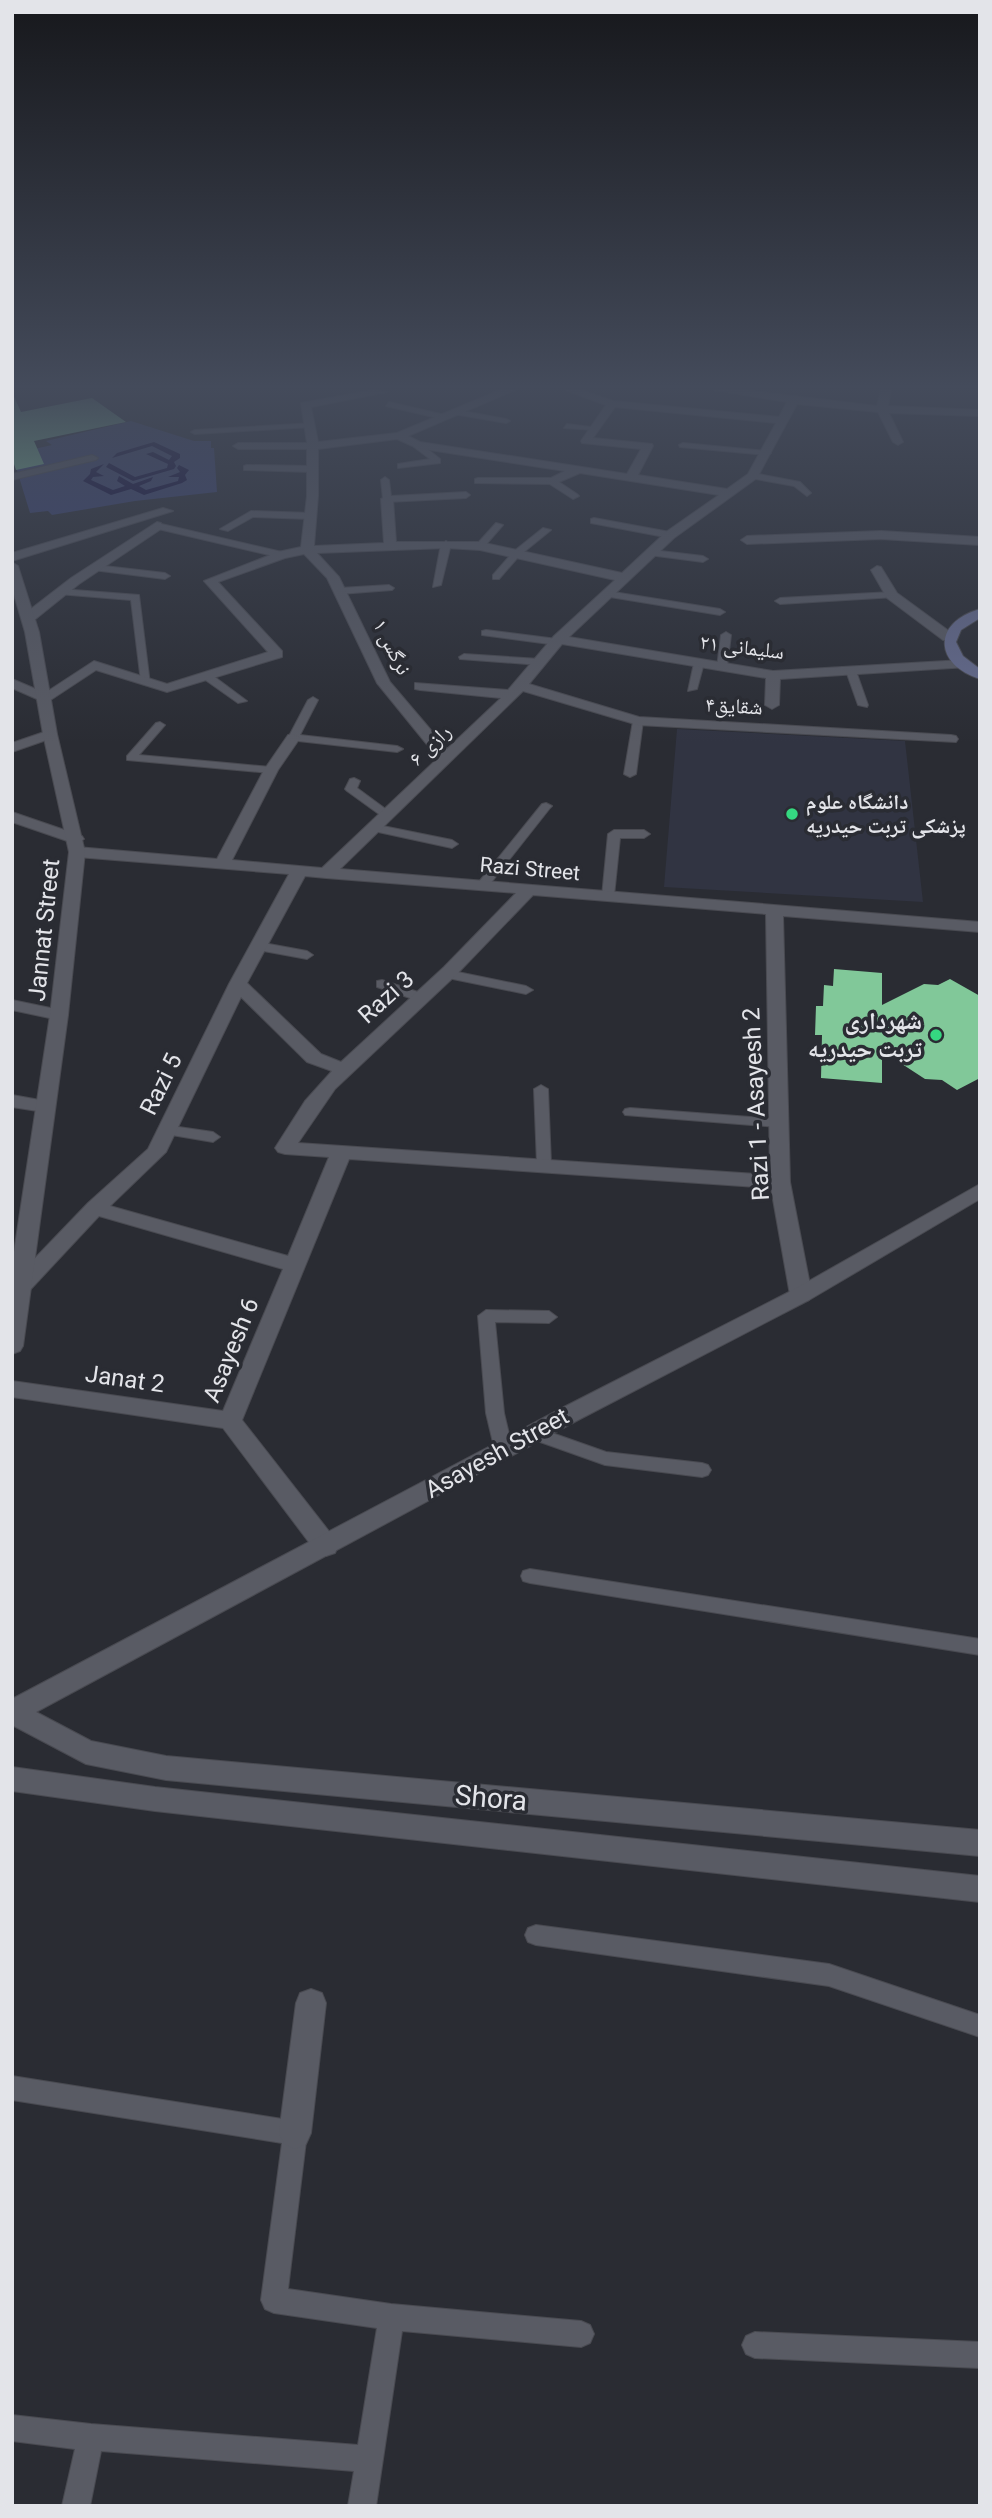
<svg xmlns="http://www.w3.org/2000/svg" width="992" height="2518" font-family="Roboto,'Noto Naskh Arabic',sans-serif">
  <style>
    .built { fill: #313442 }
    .green { fill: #3a4273 }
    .water { fill: #0a043b }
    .building { fill: #81c899 }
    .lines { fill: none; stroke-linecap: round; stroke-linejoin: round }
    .service-casing { stroke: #494a51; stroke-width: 2 }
    .minor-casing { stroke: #494a51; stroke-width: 2 }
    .tertiary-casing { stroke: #494a51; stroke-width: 2 }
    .secondary-casing { stroke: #494a51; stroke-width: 2 }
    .service { fill: #595b64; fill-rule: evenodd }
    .minor { fill: #595b64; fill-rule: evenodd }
    .tertiary { fill: #595b64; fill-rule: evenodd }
    .secondary { fill: #666c8f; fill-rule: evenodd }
    .poi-dot { fill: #35d881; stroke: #2a2c33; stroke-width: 2.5 }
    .labels { text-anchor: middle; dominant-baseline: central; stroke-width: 7; stroke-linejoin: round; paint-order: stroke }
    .far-street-label { font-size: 21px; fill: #e3e4e9; stroke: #2a2c33 }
    .far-poi-label { font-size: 21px; font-weight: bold; fill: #e3e4e9; stroke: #2a2c33; text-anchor: start }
    .street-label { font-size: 24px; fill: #e3e4e9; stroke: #2a2c33 }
    .poi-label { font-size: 24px; font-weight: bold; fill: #e3e4e9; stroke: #2a2c33; text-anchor: end }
    .near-street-label { font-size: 28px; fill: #e3e4e9; stroke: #2a2c33 }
  </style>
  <rect width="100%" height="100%" fill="#2a2c33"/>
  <path class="built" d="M677,729L905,741L923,902L664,887Z"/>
  <path class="green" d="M131,421L194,441H211V448H214L217,492L135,501L52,515L48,511L30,513L12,454L52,445L46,441Z"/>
  <path class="water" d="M154,442L180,454V458L174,462L176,466L174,469L133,481L106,467L109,463L135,477L167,468L168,464L146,454L153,452L169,460L172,456L152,446L112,458L117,453Z
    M104,464L96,472L104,476L93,477L91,480L113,490L125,486L117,481L119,476L133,484L153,477L151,481L139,486L146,490L178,481L179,477H168L180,472L177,468L179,465L189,470L185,475L187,480L182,483L144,495L131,489L111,495L83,481L90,474L91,469Z"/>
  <path class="building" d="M12,392L21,412L92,398L126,422L34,441L44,464L16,470L12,458Z
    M834,969L882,973V1005L924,984L938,985L950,979L980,996V1078L957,1090L942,1080L925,1079L882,1051V1083L821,1078L822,1035H815L816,1006H823L824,985L833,986Z"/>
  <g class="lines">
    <defs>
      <path id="service" d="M389,402L445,415L446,417L442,419L386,406Z
        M457,410L506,419L510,421L506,423L454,414Z
        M314,423L311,427L195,434L191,432L195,430Z
        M567,424L599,428L595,430L564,428Z
        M414,443H420L440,459V463L398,468V464L430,459L414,447Z
        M683,443L767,451L771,453L767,455L680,447L679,445Z
        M247,465L311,466L315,469L311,472L244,470V466Z
        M753,473L800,482L811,493L807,496L794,486L750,478V474Z
        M385,477L389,480L391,496L466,492L470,495L466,498L387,502L383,499L381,480Z
        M478,478H551L555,481L551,484L475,483V479Z
        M251,511L311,513L315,516L311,519L253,517L228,531L220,529Z
        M594,518L670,532L675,535L670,538L591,523V519Z
        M157,523L282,552L287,555L282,558L154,528L153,526Z
        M496,523L503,525L483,548H477V544Z
        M543,528L551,530L519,556L499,579H493V575L513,552Z
        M446,541L451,544L441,585L433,587L441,544Z
        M652,550L703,556L708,559L703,562L649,555L647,553Z
        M96,565L165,573L170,576L165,579L93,570V566Z
        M389,585L394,588L392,590L340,594L335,591L340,588Z
        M61,589L139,595L150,684L141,682L131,600L58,594V590Z
        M607,591L720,609L725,612L720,615L604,596L602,594Z
        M892,592L897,595L895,597L780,604L775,601L780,598Z
        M486,630L557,639L562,642L557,645L482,635V631Z
        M726,632L731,635L727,667L722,670L717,667L721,635Z
        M464,654L540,659L545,662L540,665L460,659L459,657Z
        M699,660L704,663L697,689L688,691L694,663Z
        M851,668L856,671L868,705L867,707L858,705L846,671Z
        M204,675H212L247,701L238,703L204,679Z
        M313,697L318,700L300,735L397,746L403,749L397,752L289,740L288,738L308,700Z
        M638,718L643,721L636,774L630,777L624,774L633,721Z
        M160,722L165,725L139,755L271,767L277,770L271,773L127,760V756L156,723Z
        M354,778L360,781L357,788L391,813V817H383L347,791L345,789L350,779Z
        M546,803L552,806L550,808L486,889H478V883L542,804Z
        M373,824L452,840L458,844L452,848L369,830V826Z
        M614,830H644L650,834L644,838H620L614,896L608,900L602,896L608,834Z
        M258,942L307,951L313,955L307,959L253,949V943Z
        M448,970L526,986L533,990L526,994L443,977V971Z
        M382,980L427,995L429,998L422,1002L377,987V981Z
        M541,1085L548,1089L551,1164L544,1169L537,1164L534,1089Z
        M630,1108L778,1119L785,1123L778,1127L625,1115L623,1112L625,1109Z
        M165,1125L213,1132L220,1137L213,1142L160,1133L158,1130Z
        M486,1310L549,1311L557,1317L549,1323L495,1322L504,1413L513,1451L510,1456H498L495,1451L486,1413L478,1316Z
        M535,1427L606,1452L702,1463L708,1465L711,1470L708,1475L702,1477L605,1465L529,1438L526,1433L529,1428Z
        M530,1569L980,1639V1655L530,1583L523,1581L521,1576L523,1571Z
        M536,1925L829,1964L980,2015V2037L829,1986L536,1945L528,1942L525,1935L528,1928Z
        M12,2076L295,2121L303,2125L307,2133L288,2289L391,2304L581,2321L590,2325L594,2334L590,2343L581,2347L402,2331L376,2506H348L354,2471L101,2451L90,2506H62L75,2449L12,2441V2415L91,2424L358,2445L377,2328L274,2313L265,2309L261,2300L282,2143L12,2100Z
        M755,2332L980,2342V2368L755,2358L746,2354L742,2345L746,2336Z"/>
      <path id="minor" d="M374,390L387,392L311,407L318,442L397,433L500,390H515L408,436L420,442L627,474L641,449L582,443L581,441L606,405L565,390H581L613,401L779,417L787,402L714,390H744L877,406L881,390H891L888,406L980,410V416L889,413L903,442L898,445L893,442L878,412L797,404L757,478L674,538L569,637L773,671L963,660L968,661V667L780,679L779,705L772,709L765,705L766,678L562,644L529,684L639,717L951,735L956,736L958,739L956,742L638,725L523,691L340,869L980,922V932L783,916L790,1182L812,1295L809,1300L801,1302L793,1300L790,1295L771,1188L349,1159L242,1420L335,1539L338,1546L335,1553L326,1556L317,1553L223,1428L12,1397V1381L223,1411L283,1269L99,1216L29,1291L21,1293L12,1289L13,1281L88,1203L148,1149L229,984L289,874L77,857L69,852L77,847L217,859L264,770L288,735L293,734L300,738L278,770L232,860L322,868L438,758L377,683L327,578L304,554L285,558L218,582L282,651V657L167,692L96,670L46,703L12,688V679L45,693L94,661L167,684L268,652L204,581L278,552L301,547L307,496V449H238L233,446L238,443H307L301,403ZM615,407L776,423L748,474L727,489L638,475L653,446L652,444L593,438ZM397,439L417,448L565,471L545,481L573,499L579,496L577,494L559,482L580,473L719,495L666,532L622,573L480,542H396L393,499L387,496L381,499L384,543L314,546L318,496V449ZM446,548L480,550L615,580L554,636L508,690L415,683V689L420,690L501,698L447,749L390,682L339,577L317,553ZM305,876L326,878L516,893L444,967L341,1062L321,1054L247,983ZM533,895L766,914L770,1175L298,1143L335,1089L456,975ZM241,997L307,1062L332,1071L305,1101L275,1148L278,1152L285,1154L329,1157L288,1256L110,1206L166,1152Z
        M92,455L98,458L96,460L12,480V474Z
        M163,508L173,511L12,561V553Z
        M157,522L161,523V529L79,584L33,621H23V615L71,578Z
        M881,531L980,537V545L881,539L747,544L741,540L747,536Z
        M877,566L881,567L897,593L953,634V640H943L887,598L871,570Z
        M50,730L57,734L55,737L12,752V743Z
        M12,812L82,836L84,839L76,844L12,822Z
        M12,1000L65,1011L68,1015L59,1020L12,1010Z
        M12,1095L51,1102L54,1106L44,1112L12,1107Z
        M311,1989L322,1993L326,2003L311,2133L306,2144L295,2149L284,2144L279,2133L296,2003L300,1993Z"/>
      <path id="tertiary" d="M12,562L18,566L39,632L57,734L85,852L68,1015L23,1346L20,1351L12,1354V1265L50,1015L69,852L43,734L25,632L12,588Z
        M980,1184V1199L809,1300L580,1419L36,1712L91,1741L166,1756L980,1830V1856L166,1780L86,1764L12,1725V1699L564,1407L793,1290Z
        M12,1767L155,1787L980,1876V1902L155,1811L12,1791Z"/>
      <path id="secondary" d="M980,609V618L961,630L956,642L963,656L980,669V679C935,665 931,623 980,609Z"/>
    </defs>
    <use href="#service" class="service-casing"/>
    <use href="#minor" class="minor-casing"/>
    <use href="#tertiary" class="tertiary-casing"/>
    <use href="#secondary" class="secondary-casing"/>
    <use href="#service" class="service"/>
    <use href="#minor" class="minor"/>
    <use href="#tertiary" class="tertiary"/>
    <use href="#secondary" class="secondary"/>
  </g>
  <linearGradient id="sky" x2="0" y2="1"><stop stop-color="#17181c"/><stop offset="0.52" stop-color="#444b5b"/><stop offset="1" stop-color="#444b5b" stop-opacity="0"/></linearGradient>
  <rect width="992" height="743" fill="url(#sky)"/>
  <g class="poi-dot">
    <circle cx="792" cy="814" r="7"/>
    <circle cx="936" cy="1035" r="7"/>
  </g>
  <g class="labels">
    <g class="far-street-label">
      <text transform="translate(392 647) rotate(63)">نرگس ۱</text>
      <text transform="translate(742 647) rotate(7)">سلیمانی ۲۱</text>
      <text transform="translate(734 706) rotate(3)">شقایق۴</text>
      <text transform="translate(430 745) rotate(-44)">رازی ۶</text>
      <text transform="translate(530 869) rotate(5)">Razi Street</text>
    </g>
    <g class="far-poi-label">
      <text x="806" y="802">دانشگاه علوم<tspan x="806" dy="24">پزشکی تربت حیدریه</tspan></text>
    </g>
    <g class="street-label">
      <text transform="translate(44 930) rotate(-84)">Jannat Street</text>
      <text transform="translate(386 997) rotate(-42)">Razi 3</text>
      <text transform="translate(161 1084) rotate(-64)">Razi 5</text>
      <text transform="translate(756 1104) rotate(-93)">Razi 1 - Asayesh 2</text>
      <text transform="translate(231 1350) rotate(-68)">Asayesh 6</text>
      <text transform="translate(125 1379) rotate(8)">Janat 2</text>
      <text transform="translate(497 1453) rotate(-29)">Asayesh Street</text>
    </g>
    <g class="poi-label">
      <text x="922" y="1021">شهرداری<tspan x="922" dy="28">تربت حیدریه</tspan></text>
    </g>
    <g class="near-street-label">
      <text transform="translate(491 1798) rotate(5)">Shora</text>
    </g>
  </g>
  <rect width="992" height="2518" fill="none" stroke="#e3e4e9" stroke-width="28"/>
</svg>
